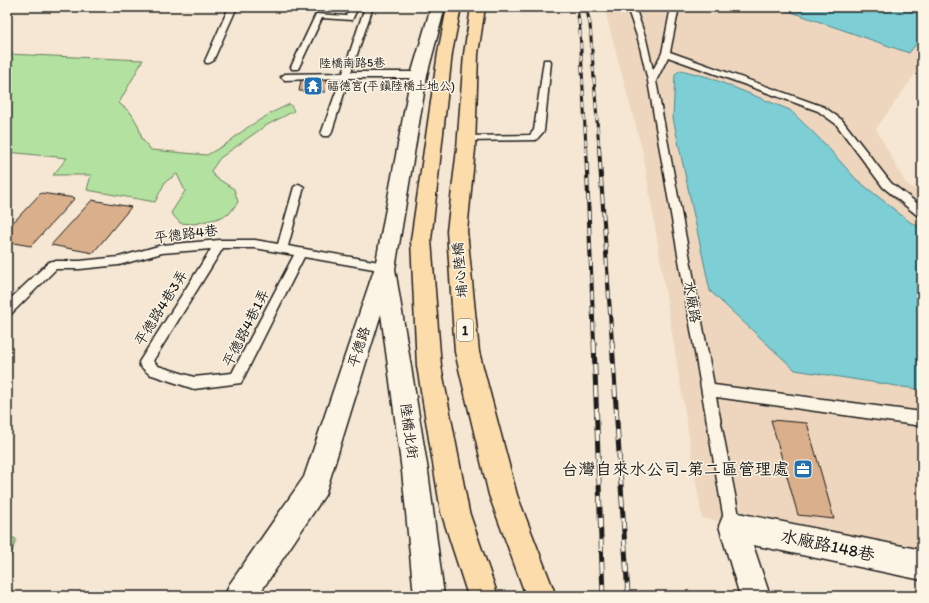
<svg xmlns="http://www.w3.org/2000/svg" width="929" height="603" font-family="Itim,'LXGW WenKai TC',sans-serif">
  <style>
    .built { fill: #edd6bd }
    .green { fill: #b3e1a0; stroke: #687e5e }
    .water { fill: #7dced5; stroke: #56878b }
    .building { fill: #daaf8b; stroke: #1c1c1c }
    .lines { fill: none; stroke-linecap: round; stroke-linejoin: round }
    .service-casing { stroke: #1c1c1c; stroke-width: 3 }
    .minor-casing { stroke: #1c1c1c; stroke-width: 3 }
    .primary-casing { stroke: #1c1c1c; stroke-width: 3 }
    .service { fill: #fcf5e5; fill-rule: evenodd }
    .minor { fill: #fcf5e5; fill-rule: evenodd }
    .primary { fill: #fddcac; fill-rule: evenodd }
    .rail-far2-casing { stroke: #1c1c1c; stroke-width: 3 }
    .rail-far1-casing { stroke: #1c1c1c; stroke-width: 4 }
    .rail-casing { stroke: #1c1c1c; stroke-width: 5 }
    .rail-far2 { stroke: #fcf5e5; stroke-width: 2; stroke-dasharray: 6; stroke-linecap: butt }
    .rail-far1 { stroke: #fcf5e5; stroke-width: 2.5; stroke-dasharray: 8; stroke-linecap: butt }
    .rail { stroke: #fcf5e5; stroke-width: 3.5; stroke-dasharray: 11; stroke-linecap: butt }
    .labels { text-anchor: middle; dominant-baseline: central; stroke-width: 3; stroke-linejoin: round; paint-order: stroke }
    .far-street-label { font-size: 12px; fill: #1c1c1c; stroke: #fcf5e5 }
    .far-poi-label { font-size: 12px; fill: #1c1c1c; stroke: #fcf5e5; text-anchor: start }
    .shield { fill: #fcf5e5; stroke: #5f5d58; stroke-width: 1 }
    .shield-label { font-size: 13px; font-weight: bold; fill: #1c1c1c }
    .street-label { font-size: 14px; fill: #1c1c1c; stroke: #fcf5e5 }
    .near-poi-label { font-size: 17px; fill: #1c1c1c; stroke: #fcf5e5; text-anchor: end }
    .near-street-label { font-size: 17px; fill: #1c1c1c; stroke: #fcf5e5 }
  </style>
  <rect width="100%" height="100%" fill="#f5e7d3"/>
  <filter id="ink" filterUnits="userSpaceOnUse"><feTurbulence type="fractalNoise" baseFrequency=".025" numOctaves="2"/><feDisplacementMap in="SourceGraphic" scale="8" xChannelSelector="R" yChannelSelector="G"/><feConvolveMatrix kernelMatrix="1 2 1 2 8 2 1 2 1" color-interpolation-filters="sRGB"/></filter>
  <g filter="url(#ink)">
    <path class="built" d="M604,7H922V64L876,129L906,184L922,193V558L702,518L643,153Z"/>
    <path class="green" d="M7,54L143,60L119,103L131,113L138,125L142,139L151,150L207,155L226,144L248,127L273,112L290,104L294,111L265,126L220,158L211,171L215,177L234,189L238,202L229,214L216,219L194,224L180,223L171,213L185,191L177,174L165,182L155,202L87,190L91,175H53L67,158L7,152Z
      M7,535L16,539L7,568Z"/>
    <path class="water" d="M777,7H897L922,15V37L909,53Z
      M681,70L708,77L790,110L823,142L856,179L910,222L922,228V390L795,370L710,291L673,118L675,74Z"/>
    <path class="building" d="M301,80H326L325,92L299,91Z
      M41,193L75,198L31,246L7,242V229Z
      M92,200L131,207L93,253L51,245Z
      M771,420L807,423L834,519L798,515Z"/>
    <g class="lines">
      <defs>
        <path id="service" d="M229,7H237L213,61L209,63H206L205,61Z
          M350,7H358L352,20L322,18L299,67L298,69H292L291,67L316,14L346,16Z
          M365,7H373L351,72H419L423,75L419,78H349L331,134L329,136H323L321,134L341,78L285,80L281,77L285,74L343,73Z
          M627,7H635L646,39L653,70L662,53L671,7H679L670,52L824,107L842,120L891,183L922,207V217L918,216L883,187L836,124L818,111L668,57L656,81L714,385L922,412V426L716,397L741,526L739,532L733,534L727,532L725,526L648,81L638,39Z
          M544,60H550L551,62L544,131L536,140L464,141L462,139L467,136L530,135L534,130Z
          M299,184L304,187L288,246L385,263L389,264L391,267L389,270L385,271L304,257L241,383L194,389L149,374L140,366L139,362L211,249L162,253L119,265L80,269H56L11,314L7,315V302L49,262L53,261H80L119,257L162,245L220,240H255L278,244L294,187ZM223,248H255L294,255L232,373L194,377L158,366L153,361Z"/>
        <path id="minor" d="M431,7H445L427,75L395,269L428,471L444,596H414L402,471L381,314L325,495L258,596H225L229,585L304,477L375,267L411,75Z
          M733,512L922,550V580L753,545L770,596H740L719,526L723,516Z"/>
        <path id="primary" d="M447,7H461L452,53L431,240L441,366L469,512L498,596H468L441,512L417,366L411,240L438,53Z
          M471,7H485L478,54L475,149L467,231L479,352L517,495L556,596H526L489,495L455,352L447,231L457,149L464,54Z"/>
      </defs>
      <use href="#service" class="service-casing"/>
      <use href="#minor" class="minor-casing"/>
      <use href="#primary" class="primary-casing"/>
      <use href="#service" class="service"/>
      <use href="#minor" class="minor"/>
      <use href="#primary" class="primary"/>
      <defs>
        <path id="rail-far2" d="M577,7L580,30L586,148
          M586,7L590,24L599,148"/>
        <path id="rail-far1" d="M586,147L594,343
          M599,147L612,343"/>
        <path id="rail" d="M594,342L603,596
          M612,342L628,596"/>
      </defs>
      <use href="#rail-far2" class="rail-far2-casing"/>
      <use href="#rail-far1" class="rail-far1-casing"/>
      <use href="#rail" class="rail-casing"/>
      <use href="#rail-far2" class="rail-far2"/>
      <use href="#rail-far1" class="rail-far1"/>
      <use href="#rail" class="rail"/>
    </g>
  </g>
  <defs>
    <symbol id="temple-square" viewBox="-11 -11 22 22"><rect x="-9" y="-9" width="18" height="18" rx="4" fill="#1f6fb2" stroke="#fcf5e5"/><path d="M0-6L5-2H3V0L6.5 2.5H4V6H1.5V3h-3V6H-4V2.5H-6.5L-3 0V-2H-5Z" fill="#fff"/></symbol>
    <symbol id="office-square" viewBox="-11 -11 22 22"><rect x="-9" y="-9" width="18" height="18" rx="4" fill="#1f6fb2" stroke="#fcf5e5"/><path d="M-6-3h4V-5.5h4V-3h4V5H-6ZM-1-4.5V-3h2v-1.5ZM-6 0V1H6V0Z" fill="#fff"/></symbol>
  </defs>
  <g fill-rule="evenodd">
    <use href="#temple-square" x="302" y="75" width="22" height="22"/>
    <use href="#office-square" x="792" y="458" width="22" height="22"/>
  </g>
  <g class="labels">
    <g class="far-street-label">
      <text transform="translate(352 63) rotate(-1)">陸橋南路5巷</text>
    </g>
    <g class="far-poi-label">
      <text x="327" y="86">福德宮(平鎮陸橋土地公)</text>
    </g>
    <rect class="shield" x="457" y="319" width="16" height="22" rx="3"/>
    <g class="shield-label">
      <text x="465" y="330">1</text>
    </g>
    <g class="street-label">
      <text transform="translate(186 234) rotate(-7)">平德路4巷</text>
      <text transform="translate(460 270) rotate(-95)">埔心陸橋</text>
      <text transform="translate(692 302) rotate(80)">水廠路</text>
      <text transform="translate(161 308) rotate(-58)">平德路4巷3弄</text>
      <text transform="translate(246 328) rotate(-63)">平德路4巷1弄</text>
      <text transform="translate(359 347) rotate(-72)">平德路</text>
      <text transform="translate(409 431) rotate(82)">陸橋北街</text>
    </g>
    <g class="near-poi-label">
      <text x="789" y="469">台灣自來水公司-第二區管理處</text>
    </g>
    <g class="near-street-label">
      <text transform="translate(828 545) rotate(12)">水廠路148巷</text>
    </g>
  </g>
  <rect width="929" height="603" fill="none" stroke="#fcf5e5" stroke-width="24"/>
  <rect x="12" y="12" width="905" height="579" fill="none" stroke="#1c1c1c" stroke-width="1.5" filter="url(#ink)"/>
</svg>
